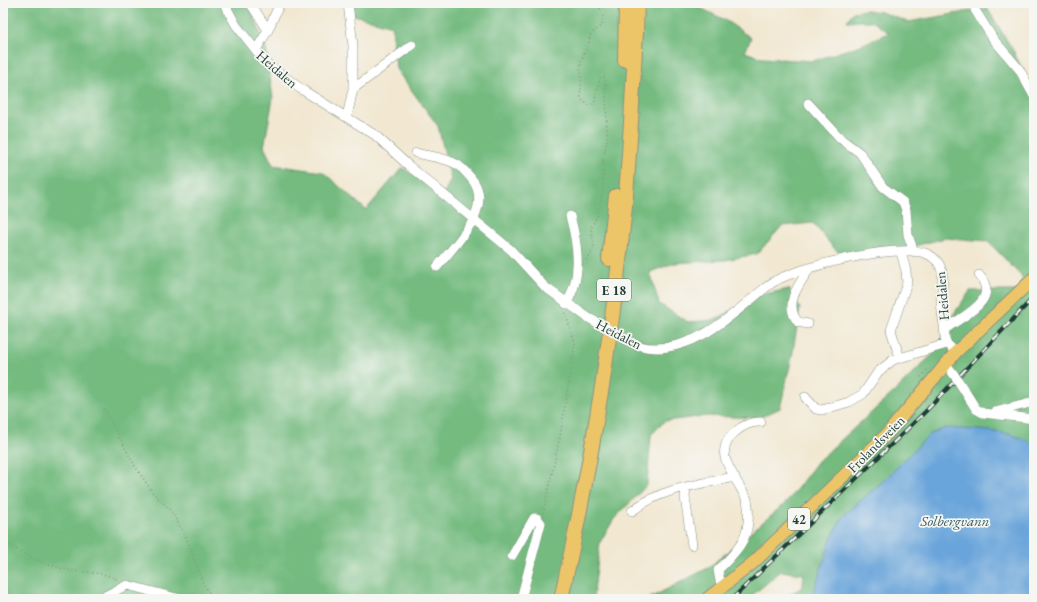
<svg xmlns="http://www.w3.org/2000/svg" width="1037" height="602" font-family="'EB Garamond',serif">
  <style>
    .forest { fill: #75bb80; stroke: #4a7c5a }
    .water { fill: #69a4da; stroke: #447087 }
    .lines { fill: none; stroke-linecap: round; stroke-linejoin: round }
    .stream { stroke: #69a4da; stroke-width: 2.5 }
    .minor-casing { stroke: #889283; stroke-width: 10 }
    .major-casing { stroke: #889283; stroke-width: 14 }
    .highway-casing { stroke: #889283; stroke-width: 16 }
    .path { stroke: #889283; stroke-width: 1.5; stroke-dasharray: 1 3; stroke-linecap: butt }
    .minor { stroke: #fff; stroke-width: 9 }
    .major { stroke: #ecc569; stroke-width: 12 }
    .highway { stroke: #ecc569; stroke-width: 14 }
    .rail-casing { stroke: #1f3d34; stroke-width: 4 }
    .rail { stroke: #f6f6f2; stroke-width: 2.5; stroke-dasharray: 8; stroke-linecap: butt }
    .minor-bridge-casing { stroke: #889283; stroke-width: 10; stroke-linecap: butt }
    .minor-bridge { stroke: #fff; stroke-width: 9 }
    .labels { text-anchor: middle; dominant-baseline: central; stroke-width: 3.5; stroke-linejoin: round; paint-order: stroke }
    .shield { fill: #f6f6f2; stroke: #60746d; stroke-width: 1 }
    .shield-label { font-size: 13px; font-weight: bold; fill: #1f3d34 }
    .street-label { font-size: 14px; fill: #1f3d34; stroke: #f6f6f2 }
    .water-label { font-size: 15px; font-style: italic; fill: #355c66; stroke: #f6f6f2 }
  </style>
  <rect width="100%" height="100%" fill="#f6f6f2"/>
  <filter id="ink" filterUnits="userSpaceOnUse"><feTurbulence type="fractalNoise" baseFrequency=".025" numOctaves="2"/><feDisplacementMap in="SourceGraphic" scale="8" xChannelSelector="R" yChannelSelector="G"/><feConvolveMatrix kernelMatrix="1 2 1 2 8 2 1 2 1" color-interpolation-filters="sRGB"/></filter>
  <filter id="wash" filterUnits="userSpaceOnUse"><feTurbulence type="fractalNoise" baseFrequency=".012" numOctaves="4" result="noise"/><feDisplacementMap in="SourceGraphic" scale="16" xChannelSelector="R" yChannelSelector="G"/><feGaussianBlur stdDeviation="0.9" result="paint"/><feColorMatrix in="noise" values="0 0 0 0 0 0 0 0 0 0 0 0 0 0 0 0 0 1.4 0 .05"/><feComposite in="paint" operator="in"/></filter>
  <g filter="url(#wash)">
    <rect width="100%" height="100%" fill="#f2e8d2"/>
    <path class="forest" d="M3,3H231L251,9L266,48L273,98L264,147L273,165L323,172L366,210L402,168L444,193L451,179L438,126L396,69L392,26L351,14L349,3H690L725,20L751,38L745,52L762,58L813,61L861,45L889,33L872,21H847L853,12L866,10L881,12L908,22L987,8L1014,52L1034,96V444L1025,439L882,482L843,516L811,599H781L803,587V574L781,571L748,599H648L708,568L787,502L818,461L893,393L937,350L948,322L970,291H1019L1023,278L988,241L945,238L895,251L845,258L832,246L813,223L782,226L757,254L725,260L674,263L650,272L659,304L688,322L715,320L760,295L789,289L800,308L792,357L780,408L759,418L707,416L665,421L651,435L647,485L614,519L600,542L593,599H3Z"/>
    <path class="water" d="M946,428C974,430 1009,429 1034,444V599H811L831,539L843,516L882,482L930,434Z"/>
    <g class="lines">
      <path class="stream" d="M156,599H162"/>
    </g>
  </g>
  <g filter="url(#ink)">
    <g class="lines">
      <defs>
        <path id="minor" d="M224,3L236,25L267,64L301,89L375,135L409,166L511,250L545,287L587,317
          M250,3L268,30
          M975,10L994,40L1019,69L1034,96
          M256,50L268,30L280,3
          M353,89L412,45
          M808,103L841,139L860,153L883,187L903,202L906,210L908,235L914,252
          M347,117L353,89V46L348,3
          M416,153C427,156 441,157 452,162C460,165 465,171 471,178C496,207 455,244 437,267
          M566,304C583,278 578,244 570,216
          M808,324L798,322C783,304 799,284 810,268
          M945,328H947C964,315 1001,300 979,275
          M628,340C636,346 645,348 656,348C694,348 725,321 753,298C760,292 767,286 775,281C802,266 895,244 925,253C930,255 936,259 939,264C946,276 941,290 941,303C942,315 945,326 945,339L947,344L956,352
          M899,356L891,330L907,283L906,271L901,252
          M946,364L955,376
          M959,382L976,409L983,413L1034,419
          M805,397L816,409L822,410L849,402L863,394L878,372L893,360L947,344
          M995,412L1034,402
          M686,487L685,497L692,545
          M632,511C661,488 700,484 735,477
          M512,556L534,518H537L541,523L521,599
          M720,581L718,570C741,548 753,534 747,499C742,490 726,465 725,457C721,438 744,421 761,422
          M99,599L127,585L180,599"/>
        <path id="major" d="M707,599L754,562L887,434L956,352L1034,278"/>
        <path id="highway" d="M625,60L626,3
          M609,259L616,196
          M561,599C589,476 610,351 623,226C630,162 632,97 636,33L637,3"/>
      </defs>
      <use href="#minor" class="minor-casing"/>
      <use href="#major" class="major-casing"/>
      <use href="#highway" class="highway-casing"/>
      <path class="path" d="M586,260L590,256L594,246L591,228L597,216L603,189V160L607,141L606,83L604,77L600,78L594,104L589,105L582,100L580,94C584,83 578,69 582,59C585,49 589,47 590,35L602,25L603,15L598,3
        M921,377L928,369
        M104,409L135,466L153,493L171,511L186,537L203,583L213,599
        M543,513L560,437L575,343L565,312
        M3,541C22,554 42,564 64,569C82,574 102,570 118,580
        M693,599L696,596"/>
      <use href="#minor" class="minor"/>
      <use href="#major" class="major"/>
      <use href="#highway" class="highway"/>
      <defs>
        <path id="rail" d="M732,599L926,411L1034,297"/>
      </defs>
      <use href="#rail" class="rail-casing"/>
      <use href="#rail" class="rail"/>
      <defs>
        <path id="minor-bridge" d="M587,317L628,340
          M955,376L959,382"/>
      </defs>
      <use href="#minor-bridge" class="minor-bridge-casing"/>
      <use href="#minor-bridge" class="minor-bridge"/>
    </g>
  </g>
  <g class="labels">
    <g class="shield">
      <rect x="597" y="279" width="34" height="22" rx="3"/>
      <rect x="788" y="508" width="22" height="22" rx="3"/>
    </g>
    <g class="shield-label">
      <text x="614" y="290">E 18</text>
      <text x="799" y="519">42</text>
    </g>
    <g class="street-label">
      <text transform="translate(277 69) rotate(41)">Heidalen</text>
      <text transform="translate(942 296) rotate(-95)">Heidalen</text>
      <text transform="translate(619 334) rotate(27)">Heidalen</text>
      <text transform="translate(876 444) rotate(-45)">Frolandsveien</text>
    </g>
    <g class="water-label">
      <text x="955" y="520">Solbergvann</text>
    </g>
  </g>
  <rect width="1037" height="602" fill="none" stroke="#f6f6f2" stroke-width="16"/>
</svg>
